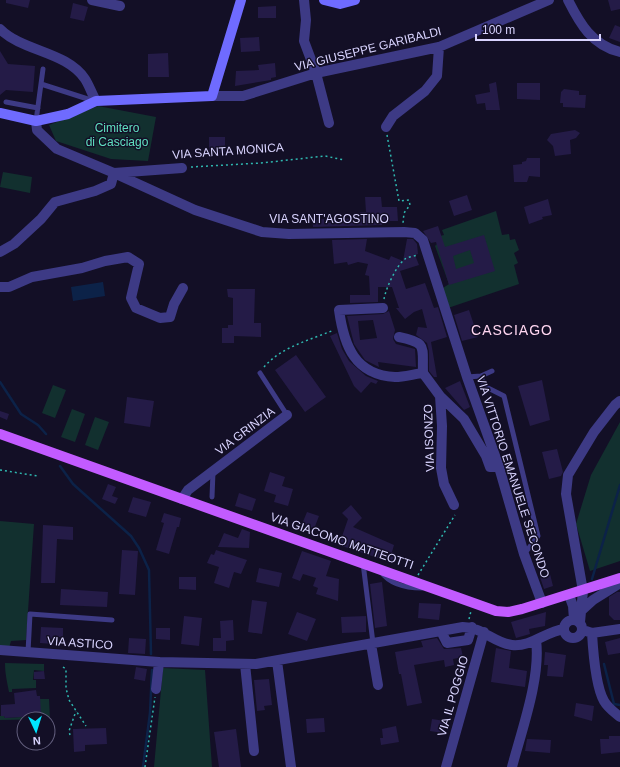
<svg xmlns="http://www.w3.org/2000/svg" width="620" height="767" font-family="Arial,sans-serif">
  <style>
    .green { fill: #12302f }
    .water { fill: #0c2248 }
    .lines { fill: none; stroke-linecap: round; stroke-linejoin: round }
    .stream { stroke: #0c2248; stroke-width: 2.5 }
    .building { fill: #241b47; fill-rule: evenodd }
    .path { stroke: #2fb8b0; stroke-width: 1.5; stroke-dasharray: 2 3; stroke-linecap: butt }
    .lane { stroke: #3d3a85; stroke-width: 5 }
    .street { stroke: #3d3a85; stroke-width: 10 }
    .secondary { stroke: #6f6bff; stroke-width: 10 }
    .primary { stroke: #c25bff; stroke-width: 10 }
    .labels { text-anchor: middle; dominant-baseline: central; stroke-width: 3; stroke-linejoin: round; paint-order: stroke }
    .street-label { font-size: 12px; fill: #d9d4ff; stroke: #130f26 }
    .park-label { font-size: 12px; fill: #5fe0c0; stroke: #130f26 }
    .quarter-label { font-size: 14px; letter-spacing: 1px; fill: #ffd6f0; stroke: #130f26 }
  </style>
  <rect width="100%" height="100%" fill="#130f26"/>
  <path class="green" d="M98,106L156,117L148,161L111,159L56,141L49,125Z
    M3,172L32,177L30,193L0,187Z
    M496,211L502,235L509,234L510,240L515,239L519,250L514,253L518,263L514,265L519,284L445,309L440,290L449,284L435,246L437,244L436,237L444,235L442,230Z
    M53,385L66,390L55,418L42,413Z
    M72,409L85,414L75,442L61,437Z
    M95,417L109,422L98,450L85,445Z
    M620,422V561L590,571L576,524L591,475Z
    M0,521L34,524L26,640L11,641L9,648L0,647Z
    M5,663L44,664V671L34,670L33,680H36V688L12,689V692H9C7,681 5,674 5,663Z
    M163,668L205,670L212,767H154Z
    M40,699H49L50,719L0,720V716H4L5,718L37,716V713H40Z"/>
  <path class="water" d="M103,282L105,296L73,301L71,287Z"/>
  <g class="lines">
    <path class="stream" d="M0,382L21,414L38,425L46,434
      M60,466L73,484L131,536L139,548L149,570L151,654
      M592,579L620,485
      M604,664L614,704L620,705
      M143,767L150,713L152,670"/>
  </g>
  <path class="building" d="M6,0H30L28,8L6,3Z
    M608,0H620V9L611,11Z
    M73,3L88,7L84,21L70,18Z
    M276,6V18H258V7Z
    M615,25L620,27V42L609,38Z
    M259,37L260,51L241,52L240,38Z
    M0,51L8,64L35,66L33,92L6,90L0,95Z
    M168,53L169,77H148V54Z
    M275,63L276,77L271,78V80L235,86L236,71L259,70L258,65Z
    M496,82L500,110H486L485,103L477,104L475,95L490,92L489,84Z
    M517,83H540V100L517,99Z
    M564,89L579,91V95H586L585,108L563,107V103H560L561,92Z
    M575,130L580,133L576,138L570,140L571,154L555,156L553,146L547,140L551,134Z
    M209,137H225V153H209Z
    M527,158H540V177L529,176L527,182H514L513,165L522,164V162L526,161Z
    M467,195L472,210L454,216L449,201Z
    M365,197H381L382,207H397L398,221H383L382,225L313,227L312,220L324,219V223L342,222V219L360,218V212H366Z
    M548,199L552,215L542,217L543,219L529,224L524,207Z
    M438,226L445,247L484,235L495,271L449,285L436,242L431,243L423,231ZM470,250L474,263L456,269L453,256Z
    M367,239L365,251L389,260L391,256L403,261L407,239H413L417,244L418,254L415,255L419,265L400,271L406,289L425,283L434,308L438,307L447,337L431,342L437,377H434L429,371V351L427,343L416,335L418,327L427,328L422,309L414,312L405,319L396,308H399L392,287H378V302L350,303V295H370L369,276L365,275L368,264L358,262L348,265L347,262L334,264L332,240Z
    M227,289H255L254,323H261V337L234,336V343H222V328H228V325H233V298L228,297Z
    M469,310L478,337L462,341L454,315Z
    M389,311L395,330L393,339L396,344L415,349L416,367L378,362L379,367L365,360L354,344L347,316L383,314ZM373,320L377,338L360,340L358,321Z
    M337,333L342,349L349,361L366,376L378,381L376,384L371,382L361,393L354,386L330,336Z
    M296,355L326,397L305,412L275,370Z
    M542,380L550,420L530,426L518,386Z
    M460,381L470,407L464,410L445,388Z
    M127,397L154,401L150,427L124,423Z
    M0,411L9,414L7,420L0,417Z
    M557,449L563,472L561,476L549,479L542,452Z
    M270,472L285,477L282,486L293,489L288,506L274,502L276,495L264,491Z
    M108,484L116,487L112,496L118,498L115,504L102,499Z
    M239,493L256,499L252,511L235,506Z
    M133,497L151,502L146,517L128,512Z
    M351,505L362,518L353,527L394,545L392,552L396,554L393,563L339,545L348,519L342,513Z
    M307,512L319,516L314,529L302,524Z
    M164,513L181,518L179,527H177L169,554L156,550L164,523L161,522Z
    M43,525L73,527V540L57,539L55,583H41Z
    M242,529L250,532L249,548L218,547L224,533L238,538Z
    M122,550L138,551L135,595L119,594Z
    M216,550L247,560L241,574L234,572L229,588L214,583L219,567L207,563L211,554L214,555Z
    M302,551L331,561L326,576L339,579L338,601L316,594L318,588L313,586L316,578L303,574L300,581L292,578Z
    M259,568L282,573L279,587L256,582Z
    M550,574L553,586L544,589L540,577Z
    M179,577H196V590L179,589Z
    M382,582L387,626L375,628L370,584Z
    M61,589L108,592L107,607L60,605Z
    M617,592H620V620H614L609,615V597Z
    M252,600L267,602L262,634L248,632Z
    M419,603L441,604L439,620L418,618Z
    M297,612L316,619L307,641L288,634Z
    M546,612L545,626L529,629L530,634L516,638L511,622Z
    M184,616L202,618L199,646L181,644Z
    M366,616V632L342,633L341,617Z
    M233,620L234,640L226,641V651H213V638H221L220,621Z
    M41,627L63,628V637H55L54,644L40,643Z
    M156,628H170V640L156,639Z
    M129,638L146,639L145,654L128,653Z
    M437,638L444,649L461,648L463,657L453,659L454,665L445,667L444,660L414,665L422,703L407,706L401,674H399L395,652L423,647L421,641Z
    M620,638V653L608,655L605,642Z
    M496,648L511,651L509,668L527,671L525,687L491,682Z
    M545,652L566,655L563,677L547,676L548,665H544Z
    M136,667L147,669L145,681L134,679Z
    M44,671L45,679H34V672Z
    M269,679L272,705L264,706L265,710L257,711L254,680Z
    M36,690L37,696H40L41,713H37V716L5,718L4,716H1V705L15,704L14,693Z
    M576,703L594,706L592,721L574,716Z
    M324,718L325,732L307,733L306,719Z
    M432,719L445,721L443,733L430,731Z
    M396,726L399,742L381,745L380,738H383L382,729Z
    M106,728L107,744L85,745V751L74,752L73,729Z
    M236,729L241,767H219L214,732Z
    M609,736H620V752L601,754L600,739H609Z
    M527,739L551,740L550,753L525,751Z"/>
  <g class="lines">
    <path class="path" d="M387,135L399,201L409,200L410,205L404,213L403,223
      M191,167L261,163L325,156L344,160
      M384,299C386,288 396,266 405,259C408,257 414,256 418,255
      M264,367C281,347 310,340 334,330
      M0,470L38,476
      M418,575L455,515
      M469,619L471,611
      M63,667L66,669V688L69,700L86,726
      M70,735L69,731L76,711
      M145,767L155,697"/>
    <path class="lane" d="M41,84L94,101
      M6,102L38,108
      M36,121L43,69
      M492,371L481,376L484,386L504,396L538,536L525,553
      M260,373L287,415
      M467,377L481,376
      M212,497L213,472
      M363,563L373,643
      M381,572C390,584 407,588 422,588
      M28,652L30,614L112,620"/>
    <path class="street" d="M92,0L120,6
      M304,0L306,20L304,41L316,73L329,123
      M568,0C580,24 592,45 620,52
      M0,29C23,52 66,51 85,79C89,85 92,94 96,101
      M212,96H243L316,73L439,47L549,0
      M36,121L37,130L57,149L114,173L195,210L262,232L289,234L404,232L415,233L423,240L467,377L499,467L524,554L542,603
      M386,127L393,116L425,91L437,76L439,47
      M0,252L14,244L41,219L55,202L95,191L111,184L114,173L182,168
      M0,287H9L32,277L82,268L105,261L128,257L139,264L131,298L136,308L160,318L170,317L174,304L183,288
      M383,308L339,310C344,346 355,375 395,377C404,377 414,374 423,373L440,396L464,419L486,456L490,467H499
      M399,337C428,343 422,346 423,373
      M440,396L442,426L441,468L444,484L454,505
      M182,499L188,490L287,415
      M569,595L573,606L574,620
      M582,610L593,600L620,583
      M564 629a9 9 0 1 1 18 0a9 9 0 1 1-18 0Z
      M580,622L583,591L566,494L568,475L594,432L615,405L620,401
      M441,631L447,643L468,640L472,627
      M586,631L592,633L620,629
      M592,633C593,650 596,687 604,701C608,708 614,712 620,717
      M371,644L378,685
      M0,650L159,662L256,664L463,627C482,627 494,643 512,645C531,647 545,632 564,629
      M277,661L291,767
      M245,664L254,751
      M156,689L159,662
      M446,767L484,632
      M512,767C522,729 541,677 536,640"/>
    <path class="secondary" d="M324,0L340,4L355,0
      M0,113L36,121L68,114L96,101L212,96L241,0"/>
    <path class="primary" d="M0,434L496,611L508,612L522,609L620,578"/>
  </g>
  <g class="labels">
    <g class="street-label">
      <text transform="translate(368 49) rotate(-14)">VIA GIUSEPPE GARIBALDI</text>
      <text transform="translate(228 151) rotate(-4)">VIA SANTA MONICA</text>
      <text x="329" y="219">VIA SANT'AGOSTINO</text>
      <text transform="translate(245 431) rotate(-37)">VIA GRINZIA</text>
      <text transform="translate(429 438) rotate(-92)">VIA ISONZO</text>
      <text transform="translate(513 477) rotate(72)">VIA VITTORIO EMANUELE SECONDO</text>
      <text transform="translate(342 541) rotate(19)">VIA GIACOMO MATTEOTTI</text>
      <text transform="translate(80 643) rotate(4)">VIA ASTICO</text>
      <text transform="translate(453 696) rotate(-74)">VIA IL POGGIO</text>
    </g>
    <g class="park-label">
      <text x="117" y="128">Cimitero<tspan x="117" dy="14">di Casciago</tspan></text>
    </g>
    <g class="quarter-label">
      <text x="512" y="330">CASCIAGO</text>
    </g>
  </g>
  <g transform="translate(36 731) rotate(176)"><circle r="19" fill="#130f26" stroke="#625e7d"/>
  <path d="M0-3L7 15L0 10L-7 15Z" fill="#00e5ff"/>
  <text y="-6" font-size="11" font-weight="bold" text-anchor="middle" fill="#d9d4ff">N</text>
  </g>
  <path d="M476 34v6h124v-6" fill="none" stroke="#d9d4ff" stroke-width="2"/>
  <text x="482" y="34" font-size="12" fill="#d9d4ff" stroke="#130f26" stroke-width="3" paint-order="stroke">100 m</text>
</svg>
